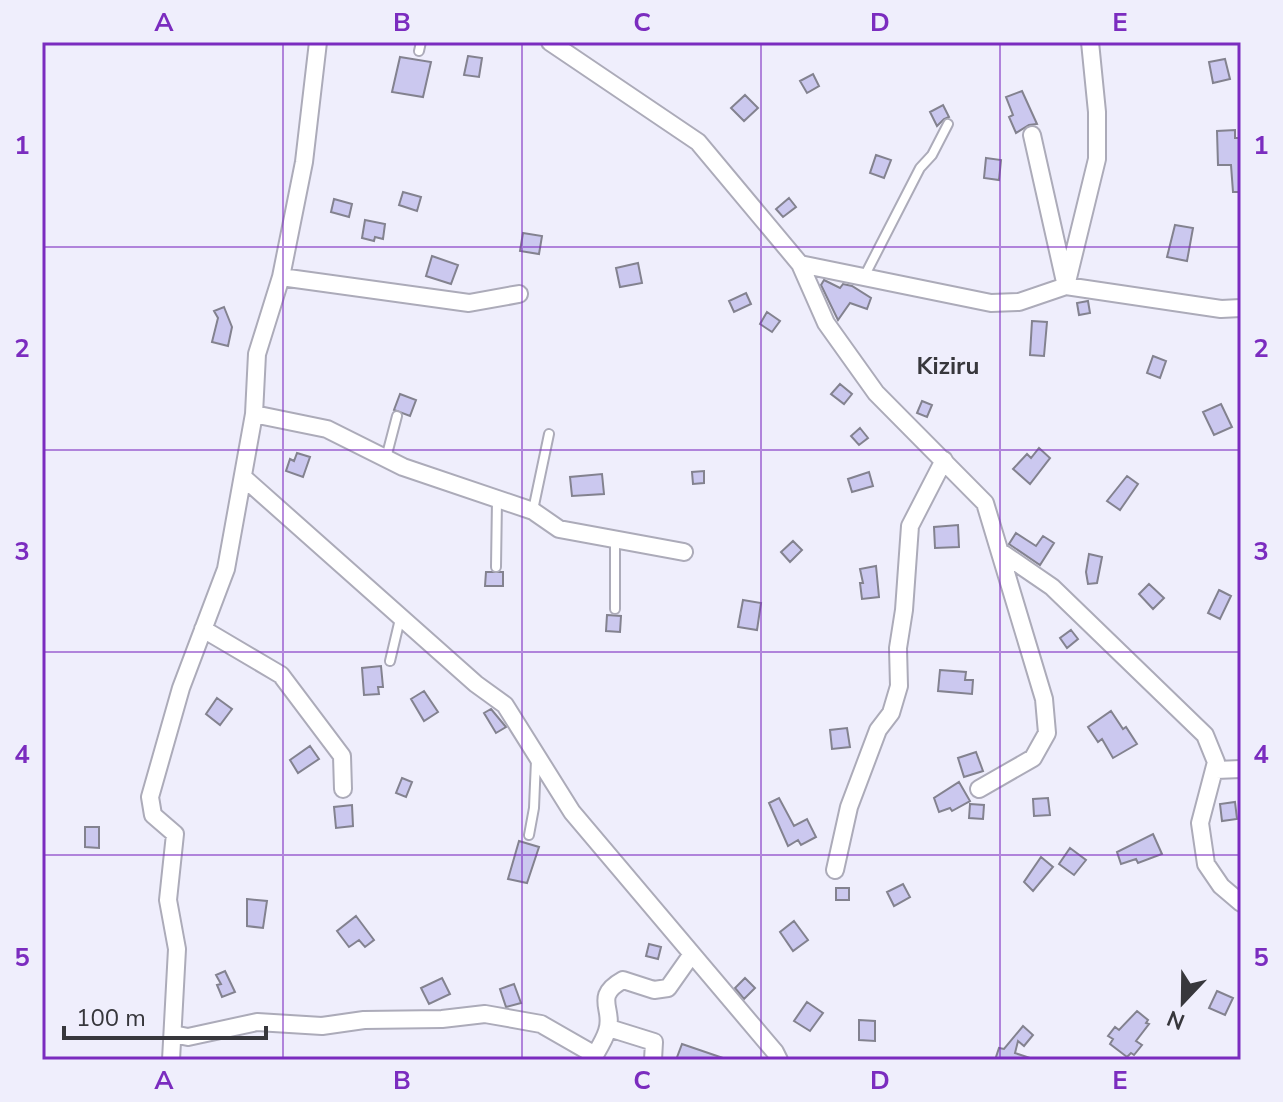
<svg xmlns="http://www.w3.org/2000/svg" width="1283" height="1102" font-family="'Nunito Sans',sans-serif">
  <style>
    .building { fill: #cbc8ef; stroke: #83828f; stroke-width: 2 }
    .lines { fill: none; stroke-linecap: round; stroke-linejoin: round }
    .lane-casing { stroke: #acabb9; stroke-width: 12 }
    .street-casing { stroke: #acabb9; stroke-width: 20 }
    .lane { stroke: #fff; stroke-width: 8 }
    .street { stroke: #fff; stroke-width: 16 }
    .grid { fill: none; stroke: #7b2cbf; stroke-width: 2; stroke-opacity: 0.55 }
    .labels { text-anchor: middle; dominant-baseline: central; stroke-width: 6; stroke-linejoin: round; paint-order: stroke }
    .quarter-label { font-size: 24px; font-weight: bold; fill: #37373c; stroke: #efeefc }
    .neatline { fill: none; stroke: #7b2cbf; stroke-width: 3 }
    .grid-label { font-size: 26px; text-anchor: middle; font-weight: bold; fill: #7b2cbf }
  </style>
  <rect width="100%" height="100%" fill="#efeefc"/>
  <path class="building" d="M468,56L482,58L479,77L464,75Z
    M400,57L431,62L423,97L392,92Z
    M1225,59L1230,79L1213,83L1209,62Z
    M813,74L819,86L807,93L800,81Z
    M1022,91L1037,124L1029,125L1016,133L1009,117L1013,115L1006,97Z
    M745,95L758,108L744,121L731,108Z
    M943,105L949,117L944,119L937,126L930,112Z
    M1235,130V138H1241V192H1233L1231,165H1218L1217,131Z
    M876,155L891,160L884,178L870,173Z
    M986,158L1001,160L999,180L984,178Z
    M403,192L421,197L417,211L399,205Z
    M789,198L796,207L783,217L776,209Z
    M334,199L352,204L349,217L331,212Z
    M365,220L385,224L383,239L375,237L374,241L362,238Z
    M1175,225L1193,228L1187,261L1167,257Z
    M523,233L542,236L539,254L520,251Z
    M432,256L458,265L451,284L426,276Z
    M638,263L642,283L620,287L616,268Z
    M824,280L840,288L843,284L852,286L871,298L867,309L850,303L838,320L821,285Z
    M746,293L751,304L734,312L729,301Z
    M1088,301L1090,313L1079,315L1077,303Z
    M224,307L232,327L228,346L212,342L218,318L214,311Z
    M767,312L780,321L772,332L760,324Z
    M1032,321L1047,322L1044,356L1030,355Z
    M1153,356L1166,361L1160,378L1147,373Z
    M840,384L852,394L844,404L831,394Z
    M400,394L416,400L410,416L394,410Z
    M922,401L932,405L927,417L917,413Z
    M1221,404L1232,427L1214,435L1203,412Z
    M860,428L868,438L859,445L851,436Z
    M1039,448L1050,458L1030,484L1013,469L1027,454L1031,458Z
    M297,453L310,457L303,477L286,471L290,459L294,461Z
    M704,471V483L693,484L692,472Z
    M869,472L873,486L852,492L848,479Z
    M602,474L604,494L572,496L570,477Z
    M1127,476L1138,484L1120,510L1107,501Z
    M958,525L959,547L935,548L934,527Z
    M1016,533L1036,546L1043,536L1054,543L1040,565L1009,544Z
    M793,541L802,550L790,562L781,552Z
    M1089,554L1102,557L1097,583L1088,584L1086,572Z
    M876,566L879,597L862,599L860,583H863L860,569Z
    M486,572H503V586H485Z
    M1149,584L1164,598L1153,609L1139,594Z
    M1219,590L1231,596L1220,619L1208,613Z
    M743,600L761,603L757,630L738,627Z
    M607,615L621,616L620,632L606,631Z
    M1071,630L1078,639L1067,648L1060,638Z
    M381,666L383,687H378L379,694L364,695L362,668Z
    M940,670L966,672L965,680H973L972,694L938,691Z
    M424,691L438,712L424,721L411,699Z
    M217,698L232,709L220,725L206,714Z
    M491,709L506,727L496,733L484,713Z
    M1111,711L1123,729L1126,727L1137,744L1113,758L1102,739L1098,742L1088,727Z
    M847,728L850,747L832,749L830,730Z
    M310,746L319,759L298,773L290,760Z
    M976,752L983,771L964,777L958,758Z
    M402,778L412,782L406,797L396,793Z
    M959,782L970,801L952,811L950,808L939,812L934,798Z
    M779,798L794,826L807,819L816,837L801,845L798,840L788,846L769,803Z
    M1048,798L1050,815L1034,816L1033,799Z
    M1235,802L1237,819L1222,821L1220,804Z
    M970,804L984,805L983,819L969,818Z
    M352,805L353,826L336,828L334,807Z
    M85,827H99V848L85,847Z
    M1153,834L1162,854L1138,863L1136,859L1121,864L1117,852Z
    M519,841L539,847L527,883L508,879Z
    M1070,848L1086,860L1074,875L1059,864Z
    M1041,857L1053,867L1033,891L1024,882Z
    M903,884L910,897L894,906L887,892Z
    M836,888H849V900H836Z
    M247,899L267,901L263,928L247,926Z
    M356,916L374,940L365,947L359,940L349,947L337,931Z
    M794,921L808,940L793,951L780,932Z
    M649,944L661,947L658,959L646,956Z
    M225,971L235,992L222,997L217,985L221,984L216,975Z
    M442,978L450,994L429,1004L421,988Z
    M745,978L755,988L744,999L735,988Z
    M514,984L521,1003L506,1007L500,989Z
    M1217,991L1233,998L1225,1015L1209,1008Z
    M807,1002L823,1013L810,1031L794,1021Z
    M1137,1011L1148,1020L1146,1023L1149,1024L1136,1041L1142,1045L1134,1055L1131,1053L1127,1057L1110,1044L1113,1039L1108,1036L1115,1027L1119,1030Z
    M859,1020L875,1021V1041L859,1040Z
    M1023,1026L1033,1035L1024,1046L1018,1041L1015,1053L1030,1058V1060H995L999,1048L1004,1049Z
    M682,1044L723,1058V1060H676Z"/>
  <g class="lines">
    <defs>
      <path id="lane" d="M419,51L421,42
        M864,277L920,168L932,155L948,124
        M386,458L397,416
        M533,510L549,434
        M496,567L497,500
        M615,609V540
        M390,661L400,619
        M529,835L534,808L536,760"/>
      <path id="street" d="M550,42L698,142L800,264L826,323L876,393L985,503L1044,699L1047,733L1033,758L979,789
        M1032,135L1065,282
        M800,264L991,303L1019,302L1066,286L1221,309L1241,308
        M281,277L469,303L519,294
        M1066,286L1097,159V112L1090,42
        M254,414L327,429L403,467L533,511L559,529L684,552
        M243,477L476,684L505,705L572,812L775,1052L779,1060
        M1001,552L1052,587L1205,735L1216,762L1200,823L1206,864L1221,886L1241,903
        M203,629L281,675L342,756L343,789
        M1216,770L1241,769
        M835,870L849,807L878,730L891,713L899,686L898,648L904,610L910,526L944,460
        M609,1028L654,1042L653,1060
        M173,1034L188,1037L257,1022L322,1026L364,1020L442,1019L485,1014L541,1024L595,1055
        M171,1060L177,949L168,900L175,834L153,815L150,797L181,688L226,569L254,414L257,354L281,277L304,162L318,42
        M592,1060C597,1051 604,1041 607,1031C615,1009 592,997 623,980L654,990L668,988L692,954"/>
    </defs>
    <use href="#lane" class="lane-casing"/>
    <use href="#street" class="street-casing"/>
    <use href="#lane" class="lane"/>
    <use href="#street" class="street"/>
  </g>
  <path class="grid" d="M283,42V1060M522,42V1060M761,42V1060M1000,42V1060M42,247H1241M42,450H1241M42,652H1241M42,855H1241"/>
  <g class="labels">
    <g class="quarter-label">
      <text x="948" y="366">Kiziru</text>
    </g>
  </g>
  <rect width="1283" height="1102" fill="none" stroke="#efeefc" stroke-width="88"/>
  <g transform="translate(1183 1002) rotate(202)" stroke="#efeefc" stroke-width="6" paint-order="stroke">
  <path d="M0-6L14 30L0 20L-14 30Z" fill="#37373c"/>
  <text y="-12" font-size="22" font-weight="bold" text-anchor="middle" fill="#37373c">N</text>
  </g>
  <path d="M64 1026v12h202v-12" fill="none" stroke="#37373c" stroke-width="4"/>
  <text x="76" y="1026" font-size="24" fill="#37373c" stroke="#efeefc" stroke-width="6" paint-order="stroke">100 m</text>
  <rect x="44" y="44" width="1195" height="1014" class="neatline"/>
  <g class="grid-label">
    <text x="164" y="31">A</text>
    <text x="402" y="31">B</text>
    <text x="642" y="31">C</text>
    <text x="880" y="31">D</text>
    <text x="1120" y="31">E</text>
    <text x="22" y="154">1</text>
    <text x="1261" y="154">1</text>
    <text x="22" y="357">2</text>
    <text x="1261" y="357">2</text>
    <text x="22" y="560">3</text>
    <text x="1261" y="560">3</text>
    <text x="22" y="763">4</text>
    <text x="1261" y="763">4</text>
    <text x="22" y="966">5</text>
    <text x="1261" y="966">5</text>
    <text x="164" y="1089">A</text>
    <text x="402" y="1089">B</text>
    <text x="642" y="1089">C</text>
    <text x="880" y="1089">D</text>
    <text x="1120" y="1089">E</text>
  </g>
</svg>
